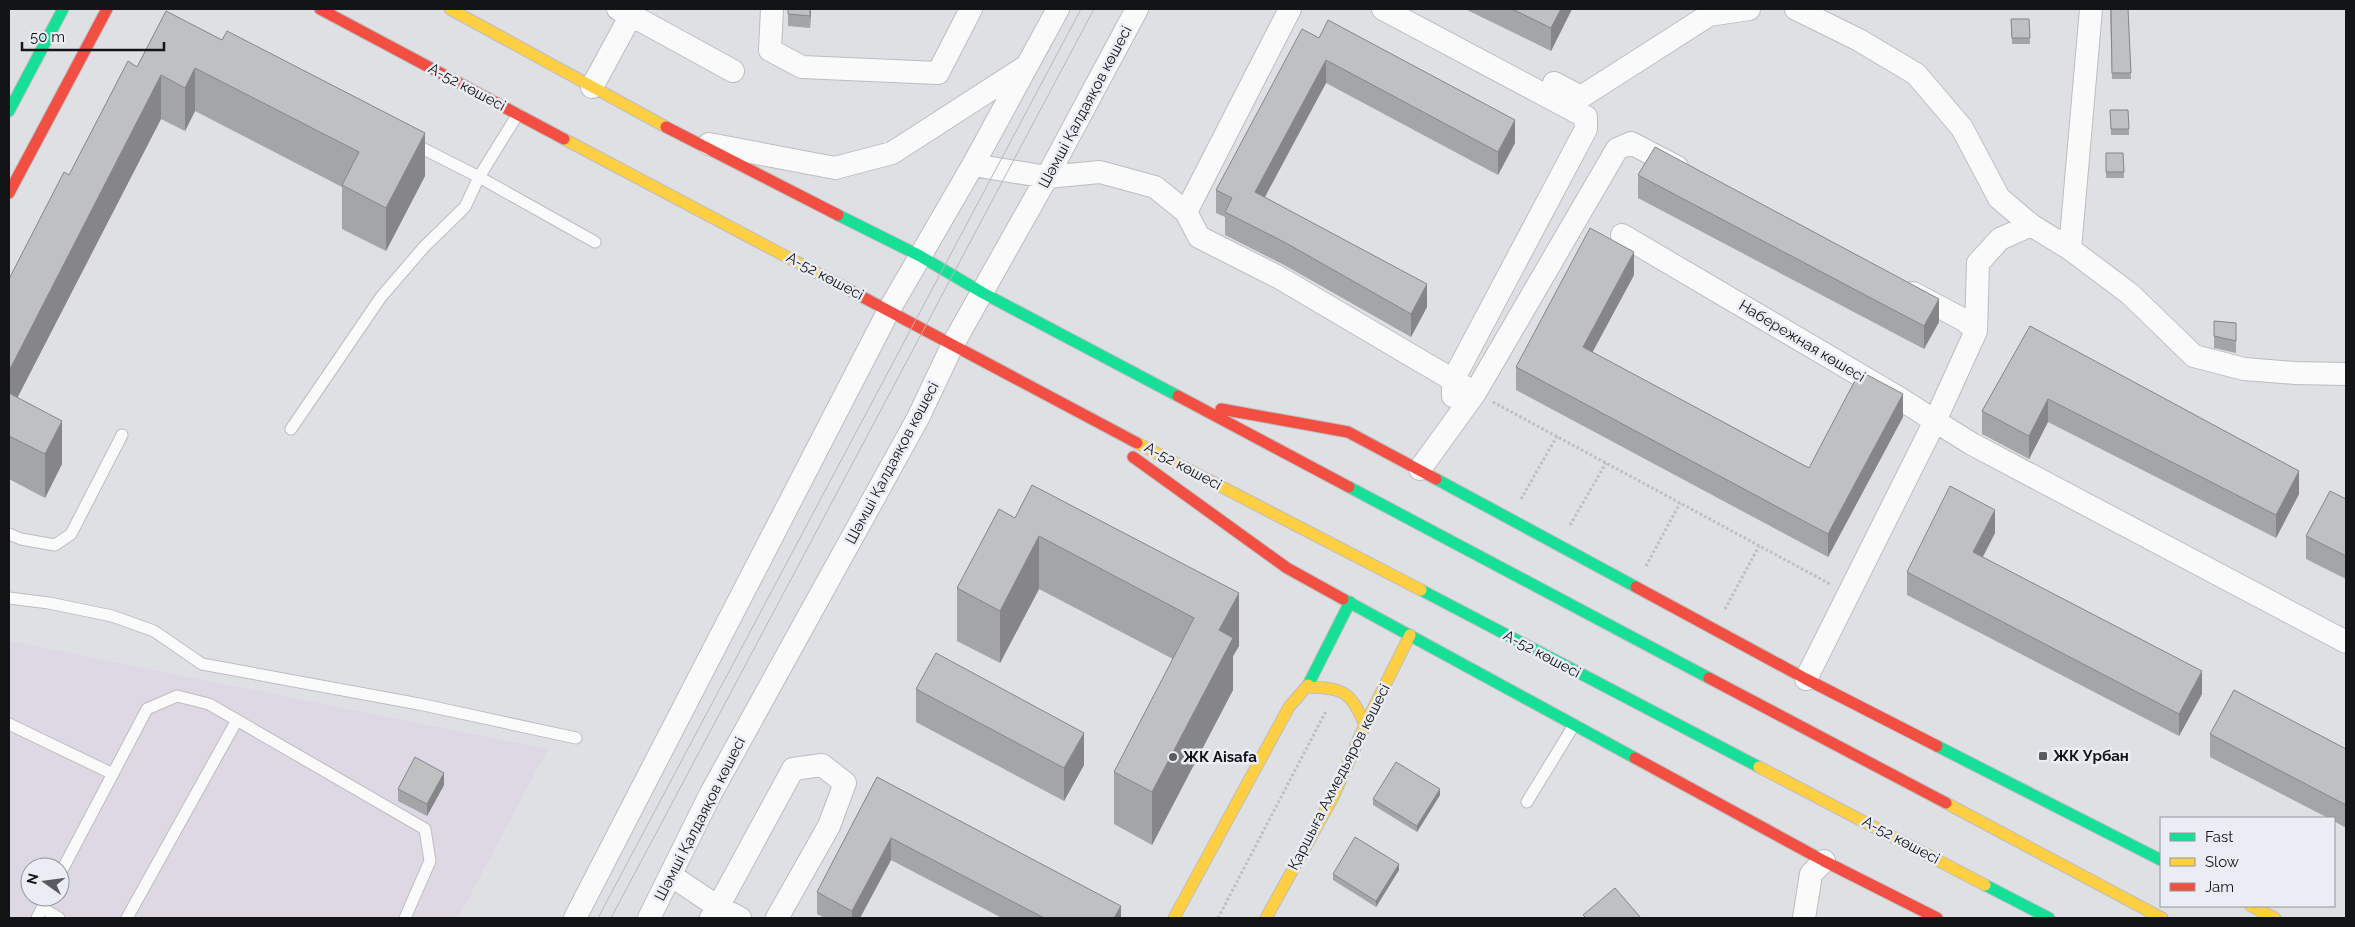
<svg xmlns="http://www.w3.org/2000/svg" width="2355" height="927" font-family="Raleway,sans-serif">
  <style>
    .industrial { fill: #ded7e4; fill-rule: evenodd }
    .lines { fill: none; stroke-linecap: round; stroke-linejoin: round }
    .lane-casing { stroke: #bcbdc0; stroke-width: 13 }
    .street-casing { stroke: #bcbdc0; stroke-width: 24 }
    .fast-casing { stroke: #bcbdc0; stroke-width: 13 }
    .slow-casing { stroke: #bcbdc0; stroke-width: 13 }
    .jam-casing { stroke: #bcbdc0; stroke-width: 13 }
    .path { stroke: #bebec0; stroke-width: 3; stroke-dasharray: 2.5 2.5; stroke-linecap: butt }
    .lane { stroke: #fafafb; stroke-width: 11 }
    .street { stroke: #fafafb; stroke-width: 22 }
    .fast { stroke: #16e098; stroke-width: 11 }
    .slow { stroke: #ffcf43; stroke-width: 11 }
    .jam { stroke: #f24e42; stroke-width: 11 }
    .tram { stroke: #b8b8ba; stroke-width: 1 }
    .wall { fill: #a4a5a7 }
    .shaded-wall { fill: #868688 }
    .building { fill: #bfc0c2; stroke: #868688 }
    .poi-dot { fill: #5a5b5e; stroke: #eaedf4; stroke-width: 2 }
    .labels { text-anchor: middle; dominant-baseline: central; stroke-width: 5; stroke-linejoin: round; paint-order: stroke }
    .street-label { font-size: 15px; fill: #131416; stroke: #eaedf4 }
    .poi-label { font-size: 15px; font-weight: bold; fill: #131416; stroke: #eaedf4; text-anchor: start }
  </style>
  <rect width="100%" height="100%" fill="#dfe0e4"/>
  <path class="industrial" d="M9,641L548,749L458,918H9ZM30,867H60V897H30Z"/>
  <g class="lines">
    <defs>
      <path id="lane" d="M412,143L479,177L518,114
        M291,429L381,297L424,247L465,207L479,177L595,242
        M9,534L21,539L55,545L71,534L122,435
        M9,598L49,603L112,616L154,631L202,664L419,704L576,738
        M9,724L113,774
        M1527,802L1574,725
        M60,874L147,709L177,696L209,704L425,829L430,861L405,918
        M42,908L59,918
        M37,918L48,897
        M127,918L237,720"/>
      <path id="street" d="M772,9L770,50L802,67L938,73L971,9
        M1383,9L1586,117V129L1453,380V396
        M1796,9L1859,40L1916,74L1962,128L1999,198L2031,225L2070,249L2130,294L2194,356L2244,369L2295,373L2346,374
        M631,15L733,71
        M1554,83L1581,97L1709,15L1749,9
        M592,87L631,15L618,9
        M709,144L835,168L892,153L1025,67
        M973,165L1047,177L1100,172L1155,187L1186,212L1199,237L1280,278L1475,393L1420,469
        M1186,212L1290,9
        M1622,235L1899,398L1935,421L1976,331L1978,263L2000,239L2031,225
        M2070,249L2091,9
        M1913,293L1964,320L1976,331
        M1475,393L1617,149L1631,143L1677,167
        M1806,679L1935,421L1972,444L2346,642
        M672,876L718,907L711,918
        M575,918L889,310L973,165L1058,9
        M649,918L711,793L918,418L953,344L1047,177L1137,9
        M740,918L718,907L793,769L822,765L845,783L829,826L777,918
        M1804,918L1811,874L1824,861"/>
      <path id="fast" d="M9,111L63,9
        M838,215L920,256L983,293L1178,396
        M1436,479L1636,587
        M1349,487L1709,678
        M1421,590L1759,767
        M1343,599L1635,758
        M1308,685L1350,602
        M1937,746L2161,860
        M1985,885L2049,918"/>
      <path id="slow" d="M450,9L666,127
        M564,139L840,285
        M1137,443L1421,590
        M1307,687C1344,688 1350,691 1365,725
        M1759,767L1985,885
        M1946,803L2162,918
        M2251,906L2275,918
        M1174,918L1289,707L1308,685
        M1266,918L1333,797L1365,725L1410,635"/>
      <path id="jam" d="M320,9L564,139
        M666,127L838,215
        M9,193L107,9
        M840,285L1137,443
        M1178,396L1349,487
        M1221,409L1348,432L1436,479
        M1133,457L1287,568L1343,599
        M1636,587L1806,679L1937,746
        M1709,678L1946,803
        M1635,758L1824,861L1937,918"/>
    </defs>
    <use href="#lane" class="lane-casing"/>
    <use href="#street" class="street-casing"/>
    <use href="#fast" class="fast-casing"/>
    <use href="#slow" class="slow-casing"/>
    <use href="#jam" class="jam-casing"/>
    <path class="path" d="M1493,402L1830,584
      M1521,499L1557,436
      M1570,525L1606,463
      M1646,566L1680,503
      M1725,609L1759,546
      M1218,918L1326,711"/>
    <use href="#lane" class="lane"/>
    <use href="#street" class="street"/>
    <use href="#fast" class="fast"/>
    <use href="#slow" class="slow"/>
    <use href="#jam" class="jam"/>
    <path class="tram" d="M598,918L1081,9
      M611,918L1094,9"/>
  </g>
  <path class="wall" d="M811,9L810,28L788,26V14Z
    M1465,9H1572L1551,51Z
    M2110,9H2128L2131,79H2112Z
    M166,11L425,176L386,251L342,229V187L195,111L185,131L161,119L17,398L62,464L45,498L9,479V279L69,175L137,67Z
    M2011,19H2029L2030,44H2012Z
    M1319,38L1515,143L1498,175L1326,83L1265,197L1427,307L1411,337L1286,266L1225,235V217L1216,213V190Z
    M2110,110H2128L2129,135H2111Z
    M2106,153H2123L2124,178H2106Z
    M1638,175L1939,322L1924,349L1638,198Z
    M1634,275L1592,352L1809,468L1903,417L1828,557L1516,390V367Z
    M2214,321L2236,323V353L2214,348Z
    M2030,326L2299,494L2276,538L2048,422L2029,459L1982,434V411Z
    M1032,485L1239,646L1233,656V690L1152,845L1114,824V772L1173,659L1039,589L1000,663L957,641V588L1015,518Z
    M2346,499V579L2306,559V536Z
    M1995,533L1983,557L2202,694L2179,736L1907,595V572Z
    M916,689L1084,765L1064,801L916,722Z
    M2210,734L2346,749V828L2334,821V818H2328L2210,757Z
    M877,777L1121,918H1002L891,860L860,918H825L817,914V892Z
    M444,785L427,816L398,801V789Z
    M1440,795L1417,832L1373,805V799Z
    M1399,870L1376,907L1333,880V874Z"/>
  <path class="shaded-wall" d="M810,9H811L810,28Z
    M1561,9H1572L1551,51V28Z
    M1326,60V83L1255,215V192Z
    M195,68V111L185,131V88Z
    M161,75V119L9,414V371Z
    M1515,120V143L1498,175V152Z
    M425,133V176L386,251V208Z
    M1634,252V275L1583,370V347Z
    M1427,284V307L1411,337V314Z
    M1939,299V322L1924,349V326Z
    M1903,394V417L1828,557V534Z
    M2048,399V422L2029,459V436Z
    M62,421V464L45,498V454Z
    M2299,471V494L2276,538V515Z
    M1995,510V533L1973,575V552Z
    M1039,536V589L1000,663V611Z
    M1239,593V646L1233,656V690L1152,845V792L1219,630Z
    M2202,671V694L2179,736V714Z
    M1084,733V765L1064,801V768Z
    M444,773V785L427,816V804Z
    M1440,789V795L1417,832V826Z
    M891,838V860L860,918H852V911Z
    M1399,864V870L1376,907V901Z
    M1121,906V918H1114Z"/>
  <path class="building" d="M788,9H810V16L788,14Z
    M1512,9H1561L1551,28Z
    M2111,9H2128L2131,73H2112Z
    M166,11L222,40L227,31L425,133L386,208L342,185L359,152L195,68L185,88L161,75L9,371V279L64,172L69,175L128,61L137,67Z
    M2011,19H2029L2030,38H2012Z
    M1328,20L1515,120L1498,152L1326,60L1255,192L1427,284L1411,314L1286,243L1225,212L1232,198L1216,190L1302,29L1319,38Z
    M2110,110H2128L2129,129H2111Z
    M1655,147L1939,299L1924,326L1638,175Z
    M2106,153H2123L2124,172H2106Z
    M1590,228L1634,252L1583,347L1809,468L1860,371L1903,394L1828,534L1516,367Z
    M2214,321L2236,323V341L2214,336Z
    M2030,326L2299,471L2276,515L2048,399L2029,436L1982,411Z
    M9,393L62,421L45,454L9,436Z
    M1032,485L1239,593L1219,630L1233,638L1152,792L1114,772L1194,618L1039,536L1000,611L957,588L999,509L1015,518Z
    M1950,486L1995,510L1973,552L2202,671L2179,714L1907,572Z
    M2330,491L2346,499V556L2306,536Z
    M936,653L1084,733L1064,768L916,689Z
    M2234,690L2346,749V805L2210,734Z
    M415,757L444,773L427,804L398,789Z
    M1396,762L1440,789L1417,826L1373,799Z
    M877,777L1121,906L1114,918H1044L891,838L852,911L817,892Z
    M1355,837L1399,864L1376,901L1333,874Z
    M1615,888L1641,918H1586L1583,915Z"/>
  <g class="poi-dot">
    <rect x="2038" y="751" width="10" height="10" rx="2.5"/>
    <circle cx="1173" cy="757" r="5"/>
  </g>
  <g class="labels">
    <g class="street-label">
      <text transform="translate(467 87) rotate(28)">А-52 көшесі</text>
      <text transform="translate(1085 107) rotate(-62)">Шәмші Қалдаяқов көшесі</text>
      <text transform="translate(825 276) rotate(28)">А-52 көшесі</text>
      <text transform="translate(1802 341) rotate(31)">Набережная көшесі</text>
      <text transform="translate(892 463) rotate(-62)">Шәмші Қалдаяқов көшесі</text>
      <text transform="translate(1183 466) rotate(28)">А-52 көшесі</text>
      <text transform="translate(1542 654) rotate(28)">А-52 көшесі</text>
      <text transform="translate(1339 777) rotate(-63)">Қаршыға Ахмедьяров көшесі</text>
      <text transform="translate(700 819) rotate(-63)">Шәмші Қалдаяқов көшесі</text>
      <text transform="translate(1901 840) rotate(28)">А-52 көшесі</text>
    </g>
    <g class="poi-label">
      <text x="2053" y="756">ЖК Урбан</text>
      <text x="1183" y="757">ЖК Aisafa</text>
    </g>
  </g>
  <rect width="2355" height="927" fill="none" stroke="#131416" stroke-width="20"/>
  <rect x="2160" y="817" width="175" height="90" fill="#eaedf4" stroke="#94969b"/>
  <rect x="2170" y="833" width="25" height="8" fill="#16e098" stroke="#94969b"/>
  <text x="2205" y="842" font-size="15" fill="#131416">Fast</text>
  <rect x="2170" y="858" width="25" height="8" fill="#ffcf43" stroke="#94969b"/>
  <text x="2205" y="867" font-size="15" fill="#131416">Slow</text>
  <rect x="2170" y="883" width="25" height="8" fill="#f24e42" stroke="#94969b"/>
  <text x="2205" y="892" font-size="15" fill="#131416">Jam</text>
  <g transform="translate(45 882) rotate(284)"><circle r="24" fill="#eaedf4" stroke="#94969b"/>
  <path d="M0-4L9 19L0 12L-9 19Z" fill="#5a5b5e"/>
  <text y="-8" font-size="14" font-weight="bold" text-anchor="middle" fill="#131416">N</text>
  </g>
  <path d="M22 42v8h142v-8" fill="none" stroke="#131416" stroke-width="2.5"/>
  <text x="30" y="42" font-size="15" fill="#131416" stroke="#eaedf4" stroke-width="4" paint-order="stroke">50 m</text>
</svg>
